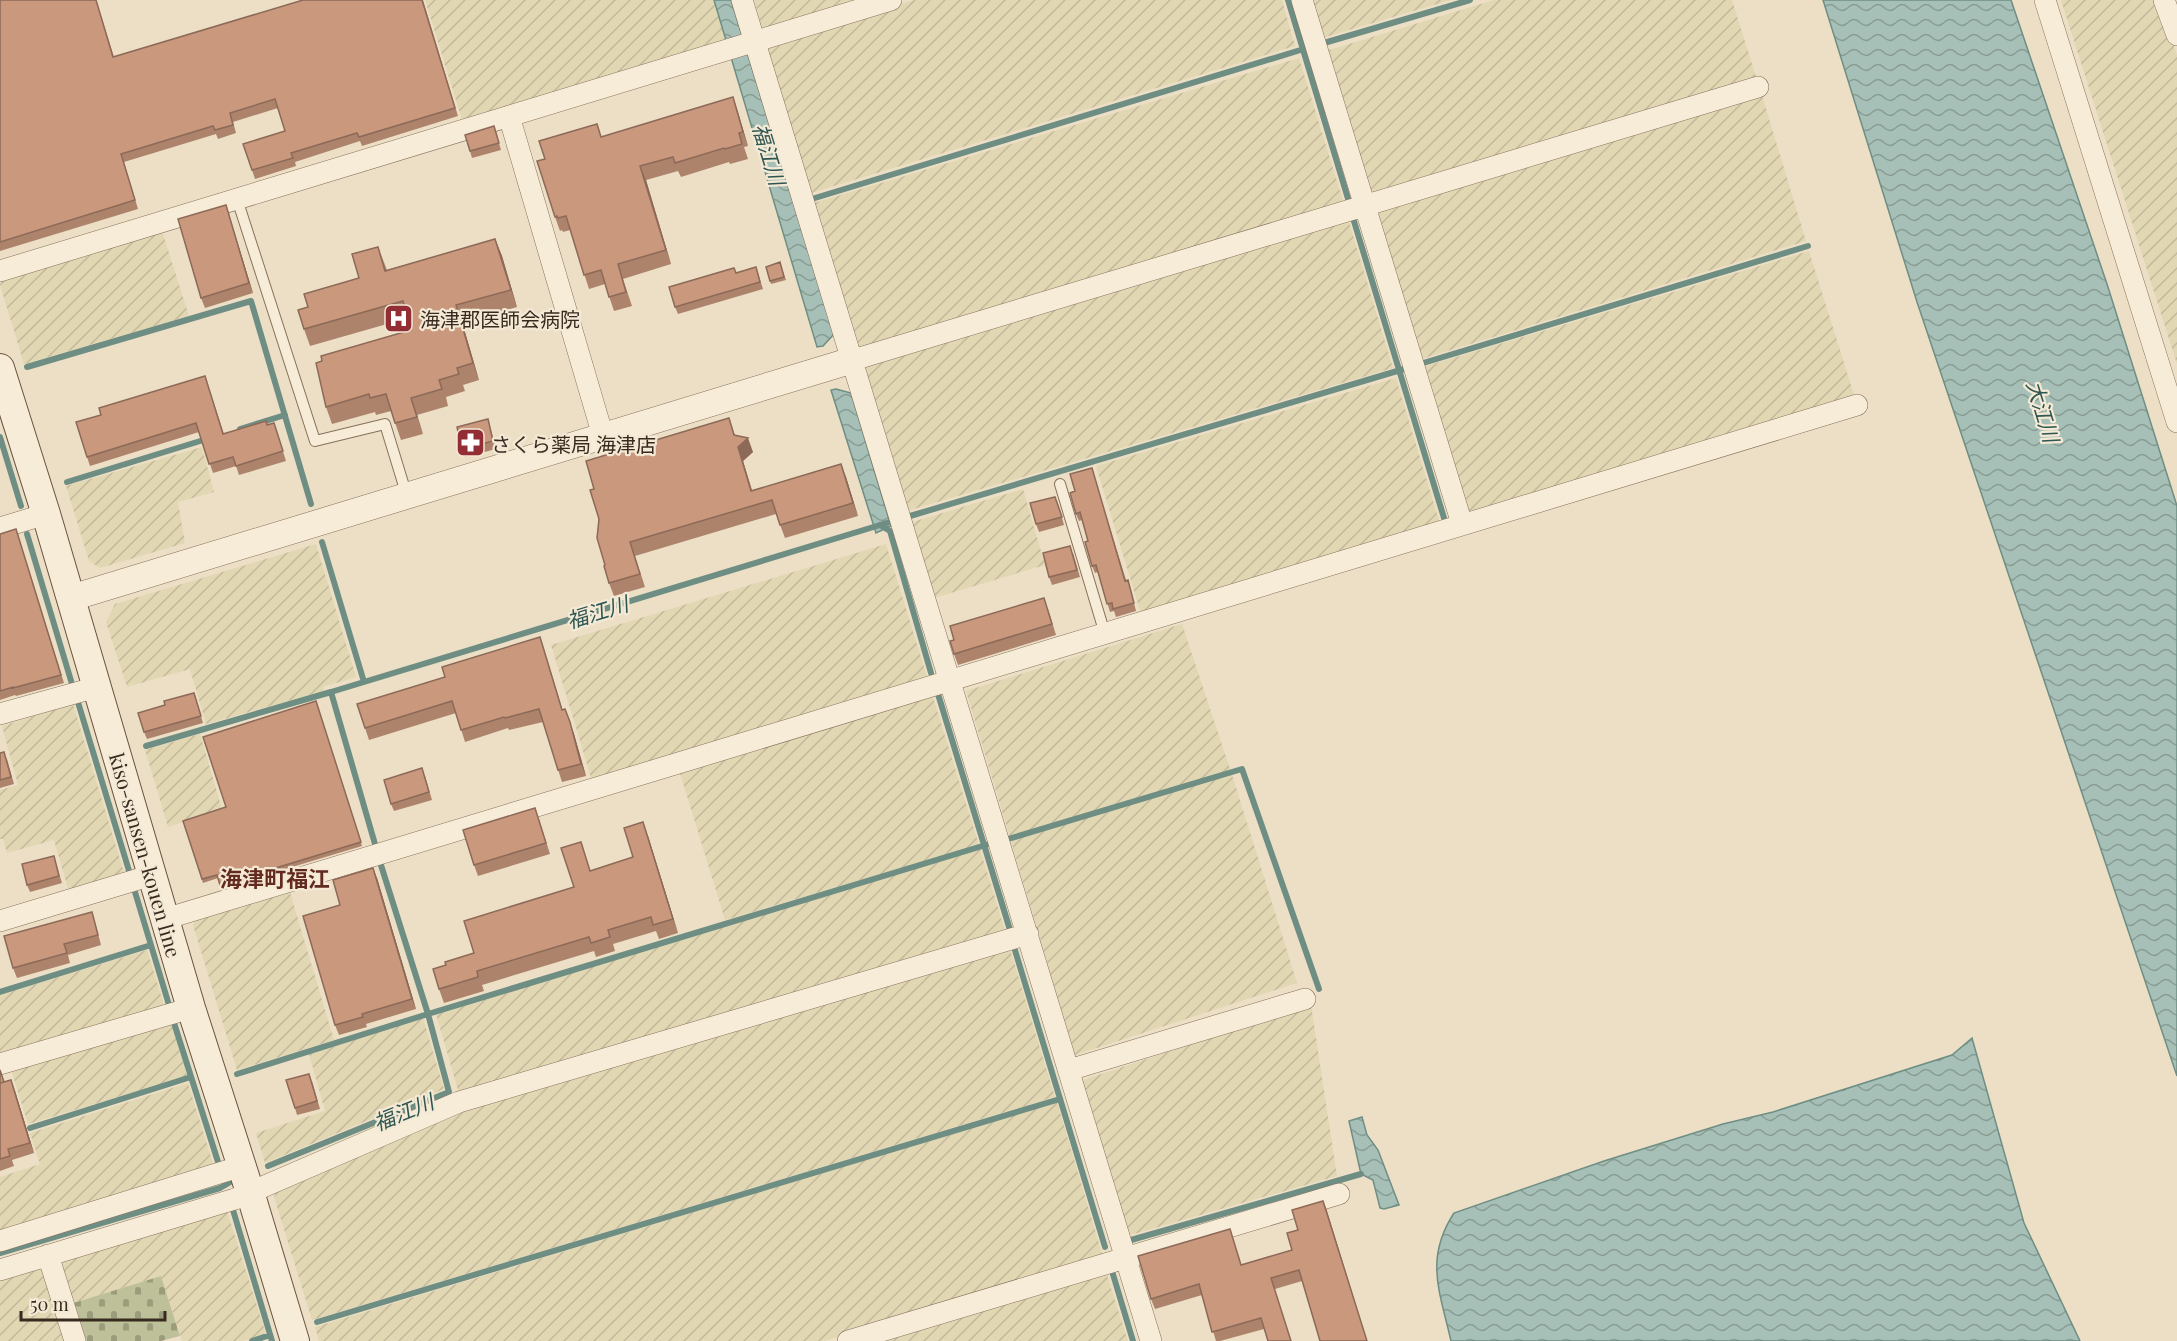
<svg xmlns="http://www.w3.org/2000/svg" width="2177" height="1341" font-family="'Playfair Display','Noto Sans JP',serif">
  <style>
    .farmland { fill: url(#farmland-furrows) }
    .cemetery { fill: url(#cemetery-stones) }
    .water { fill: url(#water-waves); stroke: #6e8e84; stroke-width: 1.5 }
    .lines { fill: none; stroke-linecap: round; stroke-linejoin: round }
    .stream { stroke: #6e8e84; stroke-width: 6 }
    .service-casing { stroke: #87705c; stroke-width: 12 }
    .minor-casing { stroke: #87705c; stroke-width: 22 }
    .tertiary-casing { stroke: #87705c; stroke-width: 27 }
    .secondary-casing { stroke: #69523f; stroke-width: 30 }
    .service { stroke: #f7ecd8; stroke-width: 10 }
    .minor { stroke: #f7ecd8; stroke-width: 21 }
    .tertiary { stroke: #f7ecd8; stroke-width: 26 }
    .secondary { stroke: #f7ecd8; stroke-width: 28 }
    .wall { fill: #ad836c }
    .shaded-wall { fill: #8d6a58 }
    .building { fill: #c9987d; stroke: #8d6a58; stroke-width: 1.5 }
    .labels { text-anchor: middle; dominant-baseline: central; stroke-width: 4.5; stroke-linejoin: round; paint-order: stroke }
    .poi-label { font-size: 20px; fill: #382a1f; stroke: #f4e9d5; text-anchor: start }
    .street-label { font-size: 20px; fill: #382a1f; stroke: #f4e9d5 }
    .water-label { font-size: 21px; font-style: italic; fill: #2f5752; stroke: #f4e9d5 }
    .quarter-label { font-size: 22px; font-weight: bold; fill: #632a20; stroke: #f4e9d5 }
  </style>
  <defs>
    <pattern id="farmland-furrows" width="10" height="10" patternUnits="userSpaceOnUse" patternTransform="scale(1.5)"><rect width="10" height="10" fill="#e2d7b3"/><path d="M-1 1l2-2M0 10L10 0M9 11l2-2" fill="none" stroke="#c3b99a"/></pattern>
    <pattern id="cemetery-stones" width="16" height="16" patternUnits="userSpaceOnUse" patternTransform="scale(1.5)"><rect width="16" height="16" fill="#bdc098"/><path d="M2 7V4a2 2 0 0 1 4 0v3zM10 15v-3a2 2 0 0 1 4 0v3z" fill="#9b9c7b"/></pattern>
    <pattern id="water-waves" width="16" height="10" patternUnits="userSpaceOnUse" patternTransform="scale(1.5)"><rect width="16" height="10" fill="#a7c0b7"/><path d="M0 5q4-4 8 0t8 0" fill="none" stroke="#899c94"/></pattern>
  </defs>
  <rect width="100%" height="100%" fill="#ecdfc5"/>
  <path class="farmland" d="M425,0H714L727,43L463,123Z
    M754,0H873L768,32L762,28Z
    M914,0H1282L1295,46L811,193L765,46Z
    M1311,0H1451L1322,38Z
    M1494,0H1732L1758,83L1369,196L1326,51Z
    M2061,0H2157L2177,55V364Z
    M1299,58L1344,204L861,352L814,203Z
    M1761,92L1806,241L1418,360L1377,209Z
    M1348,219L1393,368L907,511L863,366Z
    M161,228L189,316L24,364L0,285L4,275Z
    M1809,251L1855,398L1465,514L1420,368Z
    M1396,378L1440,524L1141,614L1096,466Z
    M202,447L214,492L178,502L185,543L100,568L89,561L66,486Z
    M1023,489L1045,565L934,598L912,522Z
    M316,544L356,677L323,687L324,691L206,724L190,669L127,687L106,622L115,604Z
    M886,544L928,680L592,781L551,645Z
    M1182,624L1235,784L1297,983L1075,1055L966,691Z
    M932,694L979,845L725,920L679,770Z
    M73,704L125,876L69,892L54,840L7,853L3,839H0V790L18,785L2,726Z
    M200,734L222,809L168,827L145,750Z
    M980,849L1006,934L460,1097L436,1014Z
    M289,889L334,1040L237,1070L193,925L197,917Z
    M1009,946L1055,1097L312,1320L274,1197L277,1187L462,1108Z
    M147,950L165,1008L0,1057V995Z
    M1311,1005L1337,1176L1127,1236L1080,1081Z
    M423,1018L444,1089L265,1163L256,1133L325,1111L309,1054Z
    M171,1023L187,1076L28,1124L11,1070Z
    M188,1083L215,1170L0,1237V1177L40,1164L30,1133Z
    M1057,1102L1103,1257L824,1341H319L315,1327Z
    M227,1211L266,1334L243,1341H182L161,1276L70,1304L59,1270L62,1261Z
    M40,1268L49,1274L69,1341H0V1280Z
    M1106,1272L1128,1341H871Z"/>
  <path class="cemetery" d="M161,1276L180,1336L161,1341H81L70,1304Z"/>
  <path class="water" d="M714,0H731L834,334L823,346L817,347Z
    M1823,0H2011L2107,284L2177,506V1076L1917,302Z
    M836,389L851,393L891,526L876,533L831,390Z
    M1972,1038L2024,1223L2080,1341H1451C1440,1292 1424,1259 1454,1213L1604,1161L1723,1124L1773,1112L1952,1055Z
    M1362,1117L1367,1135L1378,1150L1399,1205L1384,1209L1380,1208L1373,1180L1361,1174L1349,1121Z"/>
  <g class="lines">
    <path class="stream" d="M1288,0L1349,202
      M1324,43L1470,0
      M815,198L1307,48
      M1353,218L1444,518
      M1420,364L1808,246
      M27,367L251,301L311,504
      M240,429L285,415
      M0,437L21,506
      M67,482L210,438
      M910,516L1404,369
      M880,525L890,531L931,673
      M27,534L72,684
      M322,542L364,682
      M938,694L1010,930
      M77,699L130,874
      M146,746L331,692
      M1008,839L1242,769L1319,989
      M375,844L331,692L890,522
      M135,892L169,1005
      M1014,947L1105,1247
      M0,992L151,945
      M174,1023L219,1165
      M237,1074L428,1014L989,844
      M30,1128L191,1077
      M268,1166L449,1092L428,1014L380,862
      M233,1210L272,1341
      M1131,1240L1361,1174
      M0,1253L220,1188L232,1181
      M1112,1271L1133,1341
      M317,1322L1060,1099
      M252,1341L270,1335"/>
    <defs>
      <path id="service" d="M237,199L315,441L385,424L407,496
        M1060,484L1105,634"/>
      <path id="minor" d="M742,0L1151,1341
        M1302,0L1462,524
        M2045,0L2177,422
        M2164,0L2177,35
        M509,116L603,436
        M0,271L891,0
        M853,360L1758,87
        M0,528L46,514
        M0,714L97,687
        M165,919L1857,405
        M0,921L152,875
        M0,1064L191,1008
        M1069,1070L1305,999
        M0,1241L242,1166
        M48,1255L75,1341
        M0,1270L235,1199L459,1102L1028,934
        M848,1341L1339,1194"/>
      <path id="tertiary" d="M71,598L853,360"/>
      <path id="secondary" d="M0,368L46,514L191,1008L250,1192L295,1341"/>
    </defs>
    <use href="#service" class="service-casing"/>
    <use href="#minor" class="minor-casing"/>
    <use href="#tertiary" class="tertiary-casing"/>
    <use href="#secondary" class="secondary-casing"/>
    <use href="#service" class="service"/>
    <use href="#minor" class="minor"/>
    <use href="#tertiary" class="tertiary"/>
    <use href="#secondary" class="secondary"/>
  </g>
  <path class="wall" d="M0,0H96L114,57L423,0L458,116L362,146L360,141L295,162L296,166L255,179L252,170L285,131L278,108L233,122L236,133L218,139L216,134L124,162L138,209L0,251Z
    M733,97L748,146L744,147L748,159L730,164L729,162L681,177L678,171L646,180L671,264L623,279L632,306L614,311L605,284L589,289L570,230L563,232L562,230L560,231L555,217L601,137Z
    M496,133L501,150L472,158L470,151Z
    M226,205L253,293L205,308L201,298Z
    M495,239L502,256L517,307L462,322L479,380L463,385L465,391L446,397L448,406L417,415L423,434L401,440L391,411L376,415L375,412L332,424L326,407L411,330L408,318L310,346L304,329L359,278L378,247L387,270Z
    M780,262L786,280L771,284L766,267Z
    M756,267L763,289L678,314L675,307L736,273Z
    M205,376L224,434L274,423L286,461L239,475L236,466L213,473L199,432L90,466L87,457L101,415Z
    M488,419L496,449L465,457L462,449Z
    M735,435L753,452L743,461L752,490L846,477L858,516L785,538L776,514L635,556L645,587L614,596L609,583L605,565L594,489Z
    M1094,476L1126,580H1128L1130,587L1136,611L1116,617L1114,611L1110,612L1098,572L1095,573L1092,566L1088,541L1082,520L1079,521L1076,514L1075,491Z
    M1058,504L1064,525L1039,532L1036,524Z
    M16,529L64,683L16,696L15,695L0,700V534Z
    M1073,553L1080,577L1052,585L1049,577Z
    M1048,609L1056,635L958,665L954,654Z
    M540,637L562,709L574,734L586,776L562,782L543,722L509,730L508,728L465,742L456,713L369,740L365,728L445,677Z
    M194,693L203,723L147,739L144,732L165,705Z
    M316,701L362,846L222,888L218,878L203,883L183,821L226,807Z
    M0,753L7,759L14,784L0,788Z
    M425,776L432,800L394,811L391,804Z
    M539,819L550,854L478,876L474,865Z
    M648,836L678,933L659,939L656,931L613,944L615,951L596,957L594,951L482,985L484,991L444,1003L439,989L446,965L474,953L574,887L581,842L590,871L633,857Z
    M56,863L62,883L30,892L27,885Z
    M377,878L416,1009L366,1024L367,1027L339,1035L335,1025L340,905Z
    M95,922L101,945L68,955L70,963L17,978L13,968Z
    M0,1069L4,1082L15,1091L34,1153L12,1160L14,1166L0,1171Z
    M312,1081L320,1109L297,1115L295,1108Z
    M1323,1201L1327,1211L1302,1281L1275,1289L1264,1329L1220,1341H1216L1202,1295L1155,1309L1151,1299L1233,1239L1241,1265L1292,1250L1298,1230Z"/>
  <path class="shaded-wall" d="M733,97L738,112L748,146L743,132Z
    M640,166L646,180L671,264L666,250Z
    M226,205L229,215L253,293L249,283Z
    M495,239L502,256L517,307L511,290Z
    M456,305L462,322L479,380L473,363Z
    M411,398L417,415L423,434L417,417Z
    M729,418L739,447L748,438L753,452L743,461L756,504Z
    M841,464L846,477L858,516L853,503Z
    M540,637L544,649L566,722L562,710Z
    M565,709L574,734L586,776L581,764Z
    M643,822L648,836L678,933L673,919Z
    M373,868L377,878L416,1009L412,999Z
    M11,1080L15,1091L34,1153L30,1143Z
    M1323,1201L1327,1211L1367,1341Z"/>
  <path class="building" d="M0,0H96L113,57L303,0H422L455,108L359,137L357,133L291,153L293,158L252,170L243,144L285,131L275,99L230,113L233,125L215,130L213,126L121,154L135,200L0,242Z
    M733,97L743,132L739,133L742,144L725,149L724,148L675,163L673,157L640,166L666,250L618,264L626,292L609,297L601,270L584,275L566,216L558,218L557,216L555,217L537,161L545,159L539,141L597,124L601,137Z
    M494,126L499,143L470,151L465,135Z
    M226,205L249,283L201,298L178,219Z
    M495,239L511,290L456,305L473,363L457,368L459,374L439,380L442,389L411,398L417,417L395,423L386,394L370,398L369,394L326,407L316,363L322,361L321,356L411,330L403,301L304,329L298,310L308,307L304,294L359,278L352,254L378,247L385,271Z
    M780,262L784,277L770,281L766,267Z
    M756,267L760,282L675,307L669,287L734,268L736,273Z
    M205,376L223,434L266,421L267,425L274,423L283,451L236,466L233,457L209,464L196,423L87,457L76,422L101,415L99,408Z
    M729,418L734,435L748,438L738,447L751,491L841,464L853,503L780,525L772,500L630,542L640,574L609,583L604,566L605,565L597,538L599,519L590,490L594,489L586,461Z
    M488,419L493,441L462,449L457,427Z
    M1092,468L1125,581L1128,580L1134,603L1113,609L1112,603L1107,604L1096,565L1092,566L1085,542L1088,541L1080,512L1076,514L1070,493L1075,491L1070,474Z
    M1055,497L1062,517L1036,524L1030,503Z
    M16,529L61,675L13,688V687L0,691V534Z
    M1070,546L1077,570L1049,577L1043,553Z
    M1044,598L1052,624L954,654L950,641L954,640L950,626Z
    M540,637L562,710L565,709L570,722L581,764L558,770L539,709L505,718L504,717L461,730L452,701L365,728L357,704L445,677L442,667Z
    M194,693L201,716L144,732L138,713L165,705L164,701Z
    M316,701L361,842L220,885L217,875L202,879L183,821L226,807L203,737Z
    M4,752L11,777L0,780V753Z
    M422,768L429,792L391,804L384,780Z
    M535,808L546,843L474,865L463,830Z
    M643,822L673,919L653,925L651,917L608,930L610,937L591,943L589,937L477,971L478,977L439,989L433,969L446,965L445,962L474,953L464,921L574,887L561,848L581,842L590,871L633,857L624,828Z
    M54,856L59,876L27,885L22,864Z
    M373,868L412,999L362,1014L363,1017L335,1025L303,916L340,905L333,880Z
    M92,912L98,935L64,944L67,953L13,968L4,936Z
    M0,1070L4,1082L0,1083Z
    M309,1074L317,1101L295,1108L286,1080Z
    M11,1080L30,1143L8,1149L10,1156L0,1159V1083Z
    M1323,1201L1367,1341H1320L1299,1270L1271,1278L1291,1341H1268L1261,1318L1212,1332L1199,1284L1151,1299L1138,1256L1230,1229L1241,1265L1292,1250L1287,1233L1298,1230L1292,1210Z"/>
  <defs>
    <symbol id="hospital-square" viewBox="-11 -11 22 22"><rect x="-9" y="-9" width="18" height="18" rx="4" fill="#932e35" stroke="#f4e9d5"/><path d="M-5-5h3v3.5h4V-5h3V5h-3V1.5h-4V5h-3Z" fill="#fff"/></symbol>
    <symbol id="pharmacy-square" viewBox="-11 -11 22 22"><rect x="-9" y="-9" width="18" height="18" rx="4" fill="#932e35" stroke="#f4e9d5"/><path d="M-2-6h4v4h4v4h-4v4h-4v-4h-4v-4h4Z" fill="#fff"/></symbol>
  </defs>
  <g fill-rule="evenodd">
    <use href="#hospital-square" x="382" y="302" width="33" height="33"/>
    <use href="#pharmacy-square" x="454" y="426" width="33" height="33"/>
  </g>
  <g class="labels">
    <g class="poi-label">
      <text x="420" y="318">海津郡医師会病院</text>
      <text x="491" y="443">さくら薬局 海津店</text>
    </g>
    <g class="street-label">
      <text transform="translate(146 855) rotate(74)">kiso-sansen-kouen line</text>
    </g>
    <g class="water-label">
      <text transform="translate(770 154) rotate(73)">福江川</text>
      <text transform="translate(2044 411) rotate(73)">大江川</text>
      <text transform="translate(597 611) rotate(-17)">福江川</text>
      <text transform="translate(403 1111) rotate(-22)">福江川</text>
    </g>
    <g class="quarter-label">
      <text x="275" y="878">海津町福江</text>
    </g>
  </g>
  <path d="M21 1311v9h144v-9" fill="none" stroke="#382a1f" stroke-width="3"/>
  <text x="30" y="1311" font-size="18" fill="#382a1f" stroke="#f4e9d5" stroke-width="4.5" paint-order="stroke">50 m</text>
</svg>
